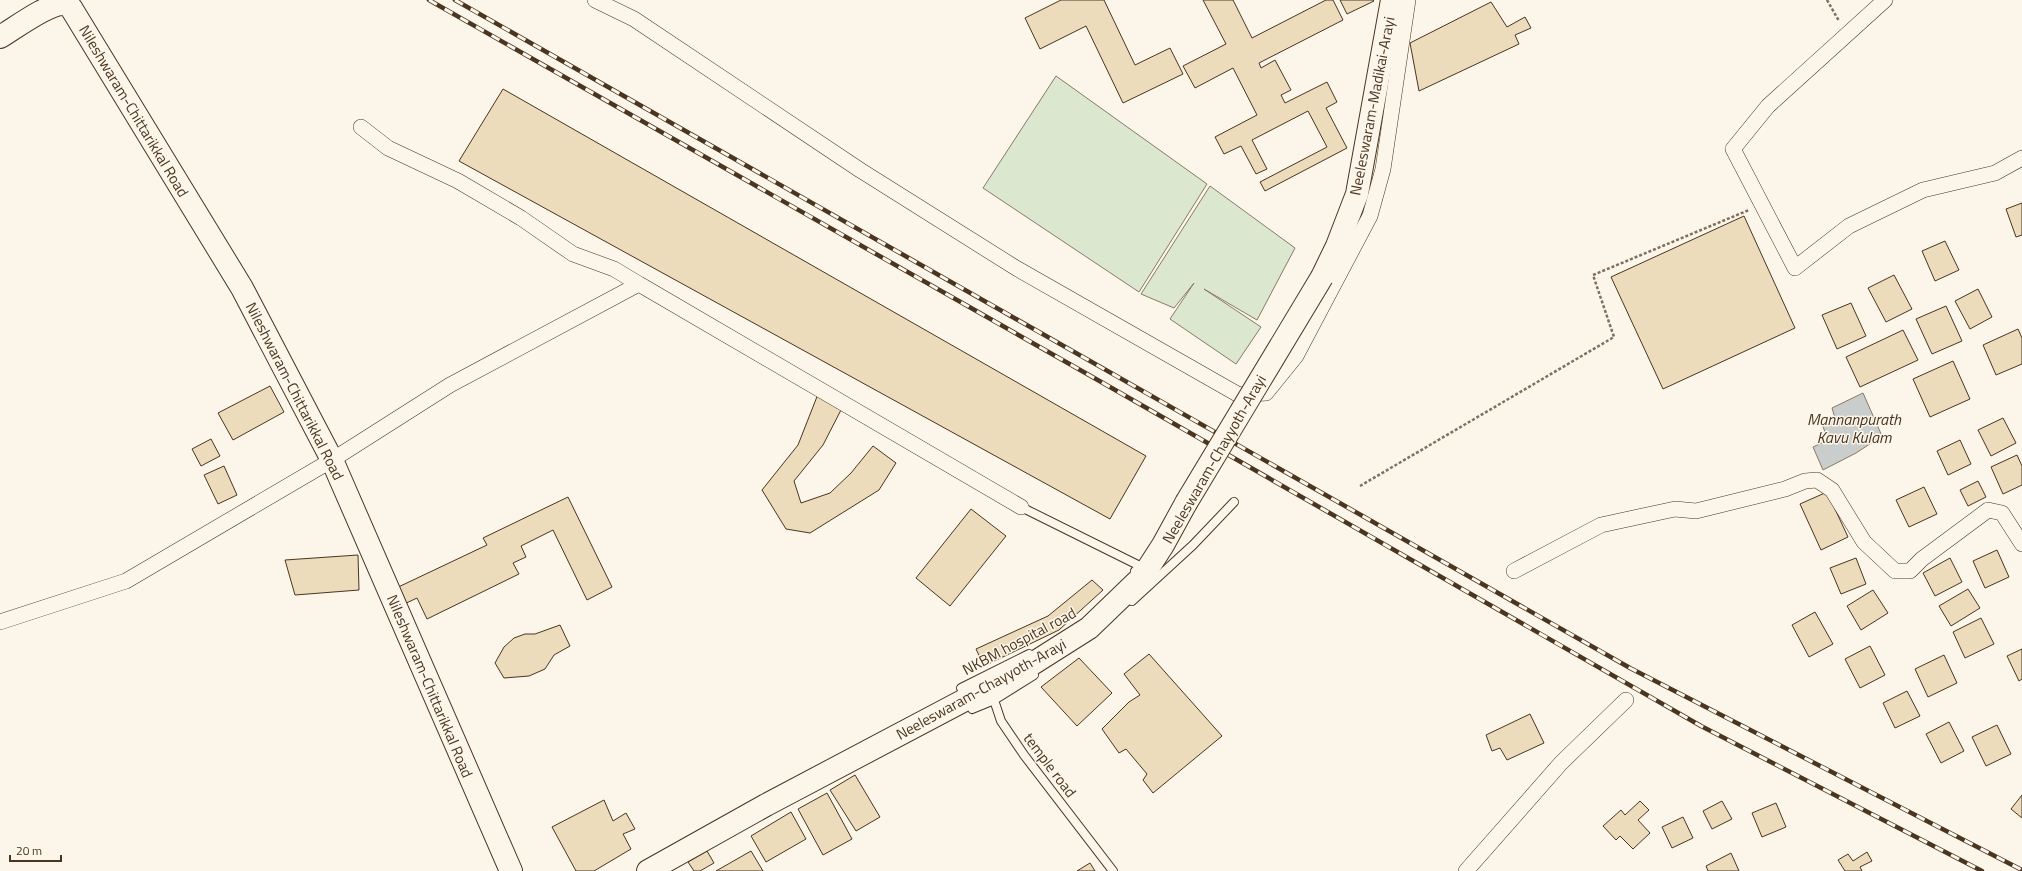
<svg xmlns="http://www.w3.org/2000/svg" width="2022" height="871" font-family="'Titillium Web',sans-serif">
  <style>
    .green { fill: #dce7d0; stroke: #887966 }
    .water { fill: #c9cecd; stroke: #887966 }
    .building { fill: #ecdcbc; stroke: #4a3520 }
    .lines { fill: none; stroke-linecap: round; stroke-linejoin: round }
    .service-casing { stroke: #4a3520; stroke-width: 10 }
    .minor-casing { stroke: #4a3520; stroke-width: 16 }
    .secondary-casing { stroke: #4a3520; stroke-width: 24 }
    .path { stroke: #7f6f5c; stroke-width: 2.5; stroke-dasharray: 3 2; stroke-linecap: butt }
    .service { stroke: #fbf6e9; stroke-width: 8 }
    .minor { stroke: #fbf6e9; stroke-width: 15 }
    .secondary { stroke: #fbf6e9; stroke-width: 22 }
    .rail-casing { stroke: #4a3520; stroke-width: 4.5 }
    .rail { stroke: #fbf6e9; stroke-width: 3; stroke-dasharray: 9; stroke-linecap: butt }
    .secondary-bridge-casing { stroke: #4a3520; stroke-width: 24; stroke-linecap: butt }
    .secondary-bridge { stroke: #fbf6e9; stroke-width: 22 }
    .labels { text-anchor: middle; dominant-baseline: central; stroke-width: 3; stroke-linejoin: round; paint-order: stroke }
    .street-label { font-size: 15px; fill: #4a3520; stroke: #fbf6e9 }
    .water-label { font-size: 16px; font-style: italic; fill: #4a3520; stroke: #fbf6e9 }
  </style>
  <rect width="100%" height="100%" fill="#fbf6e9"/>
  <path class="green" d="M1056,76L1207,184L1139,292L983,188Z
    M1210,186L1295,248L1257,320L1204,289L1261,327L1236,364L1170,319L1194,283L1174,308L1141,294Z"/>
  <path class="water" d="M1863,393L1882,436L1856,453L1823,470L1813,447L1828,440L1822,424L1835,418L1832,408Z"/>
  <path class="building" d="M1061,0H1104L1135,65L1170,48L1183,74L1123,103L1086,26L1040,49L1025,18Z
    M1203,0H1233L1252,38L1326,0H1333L1343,20L1259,63L1261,68L1275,60L1291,90L1281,95L1285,103L1327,82L1337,102L1326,108L1347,148L1265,191L1260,182L1327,147L1308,111L1252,140L1267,169L1256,174L1241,146L1224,154L1215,137L1257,115L1233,68L1195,88L1183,66L1226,44Z
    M1340,0H1373L1374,1L1347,14Z
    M1491,2L1507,27L1525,17L1531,28L1515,35L1519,44L1419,91L1410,43Z
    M503,89L1146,456L1110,519L459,161Z
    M2022,203V235L2016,237L2006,209Z
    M1744,216L1795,328L1663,389L1611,277Z
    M1945,241L1959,270L1935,281L1922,251Z
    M1894,275L1912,309L1886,322L1868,288Z
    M1978,289L1992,317L1970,329L1955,301Z
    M1851,303L1866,336L1837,349L1822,315Z
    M1946,306L1962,341L1932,354L1916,319Z
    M2018,329L2022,338V364L1996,375L1983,345Z
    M1903,330L1918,360L1860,387L1846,357Z
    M1953,361L1970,399L1930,417L1913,379Z
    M270,386L284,412L233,440L218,413Z
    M820,389L842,408L823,445L794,481L801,503L830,493L851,473L873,446L896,463L879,490L810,533L786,529L762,490L798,445Z
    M2003,418L2016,443L1991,456L1978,430Z
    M211,439L220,456L201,466L192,449Z
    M1960,440L1971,464L1948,475L1937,451Z
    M2017,455L2022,466V485L2003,494L1991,467Z
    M224,466L237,495L218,504L204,475Z
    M1978,481L1986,497L1968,506L1960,490Z
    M1924,487L1937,514L1909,527L1896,500Z
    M1827,492L1848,537L1821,550L1800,504Z
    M568,497L612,587L587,600L553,530L521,546L526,557L513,563L519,574L427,619L417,598L400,606L392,590L487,545L483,538Z
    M971,509L1006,536L950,606L916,578Z
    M1997,550L2009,577L1985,588L1973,561Z
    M358,555L359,590L295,595L285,560Z
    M1856,558L1866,584L1841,594L1830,568Z
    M1950,558L1962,582L1935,596L1923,573Z
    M1092,580L1103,590L1059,630L984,666L976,649L1048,616Z
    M1968,589L1980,608L1951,626L1939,606Z
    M1873,590L1888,613L1861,630L1847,606Z
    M1815,612L1833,644L1809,657L1792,625Z
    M1981,618L1994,644L1965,658L1953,632Z
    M560,625L570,646L554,655L545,669L529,676L504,678L495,663L504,647L514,638L525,634H535Z
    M1870,646L1885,675L1860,688L1845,659Z
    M2022,649V679L2019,681L2007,656Z
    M1149,654L1222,736L1153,793L1143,780L1147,774L1126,749L1119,753L1102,729L1129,702L1140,695L1124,674Z
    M1944,655L1957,683L1928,697L1915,669Z
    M1079,658L1112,693L1077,726L1041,687Z
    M1907,691L1920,716L1895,728L1883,703Z
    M1530,714L1544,743L1507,760L1500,748L1492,751L1486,735Z
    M1949,722L1964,751L1941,763L1926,734Z
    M1997,725L2011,754L1986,766L1972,737Z
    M855,775L880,817L856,831L830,790Z
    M827,793L852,839L823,855L798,809Z
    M2022,795V818L2011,809Z
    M604,800L613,821L626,813L635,829L623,834L631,849L594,871H576L552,827Z
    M1640,801L1649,810L1638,820L1650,833L1633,849L1620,836L1616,840L1603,826L1621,810L1625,815Z
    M1722,801L1732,819L1712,829L1703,811Z
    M1776,803L1786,827L1762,837L1752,813Z
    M791,812L806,839L766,862L751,836Z
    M1683,817L1693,838L1672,848L1662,827Z
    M707,851L714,863L700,871H694L688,862Z
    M751,851L763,871H716Z
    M1867,852L1872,861L1860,867L1862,871H1845L1838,860L1848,854L1853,861Z
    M1731,853L1739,871H1708L1706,866Z
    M1090,863L1095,871H1077Z"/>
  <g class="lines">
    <defs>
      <path id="service" d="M1021,507L1140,566L1135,571
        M1132,601L1193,545L1234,502
        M1029,654L961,688L972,709L994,700L1001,721L1024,755L1113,871
        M994,700L1034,675"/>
      <path id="minor" d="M595,0L634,19L860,170L1016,268L1239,395L1266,393L1296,356L1370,216L1383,169L1408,0
        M1885,0L1768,106L1733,149L1795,268L1849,226L1923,190L1995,173L2022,158
        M361,127L388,148L458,181L521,218L573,254L614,269L639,284
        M1514,571L1601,525L1675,509L1696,511L1785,489L1805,481L1817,480L1832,490L1864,542L1895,571H1910L1922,559L1988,510L2002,513L2022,544
        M0,622L126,581L332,460L450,385L639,284L1021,507
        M1466,871L1561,763L1626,700"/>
      <path id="secondary" d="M0,37C14,29 48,3 64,4C69,4 71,7 73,11L242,288L332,460L511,871
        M1322,277L1337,246L1357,194L1392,0
        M648,871L766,805L1029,666L1089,628L1143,576L1163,545L1186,503"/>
    </defs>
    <use href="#service" class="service-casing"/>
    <use href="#minor" class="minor-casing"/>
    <use href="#secondary" class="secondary-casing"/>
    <path class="path" d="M1827,0L1839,21
      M1360,486L1614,337L1593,275L1749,210"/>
    <use href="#service" class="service"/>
    <use href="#minor" class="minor"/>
    <use href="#secondary" class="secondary"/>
    <defs>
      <path id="rail" d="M429,0L1096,379L1701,726L1982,871
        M455,0L1630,668L2022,870"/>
    </defs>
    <use href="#rail" class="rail-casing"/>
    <use href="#rail" class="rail"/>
    <defs>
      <path id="secondary-bridge" d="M1186,503L1322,277"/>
    </defs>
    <use href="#secondary-bridge" class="secondary-bridge-casing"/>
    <use href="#secondary-bridge" class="secondary-bridge"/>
  </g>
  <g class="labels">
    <g class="street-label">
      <text transform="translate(1372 106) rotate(-79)">Neeleswaram-Madikai-Arayi</text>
      <text transform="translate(134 111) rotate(59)">Nileshwaram-Chittarikkal Road</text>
      <text transform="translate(295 391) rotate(63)">Nileshwaram-Chittarikkal Road</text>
      <text transform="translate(1214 459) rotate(-60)">Neeleswaram-Chayyoth-Arayi</text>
      <text transform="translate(1019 641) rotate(-28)">NKBM hospital road</text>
      <text transform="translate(430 686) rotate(67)">Nileshwaram-Chittarikkal Road</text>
      <text transform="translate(981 689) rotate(-29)">Neeleswaram-Chayyoth-Arayi</text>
      <text transform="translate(1050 765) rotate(53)">temple road</text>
    </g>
    <g class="water-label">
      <text x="1854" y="419">Mannanpurath<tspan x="1854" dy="18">Kavu Kulam</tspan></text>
    </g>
  </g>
  <path d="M10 855v6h51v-6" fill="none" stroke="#4a3520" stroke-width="2"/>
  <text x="16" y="855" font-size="12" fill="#4a3520" stroke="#fbf6e9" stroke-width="3" paint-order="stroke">20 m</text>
</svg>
